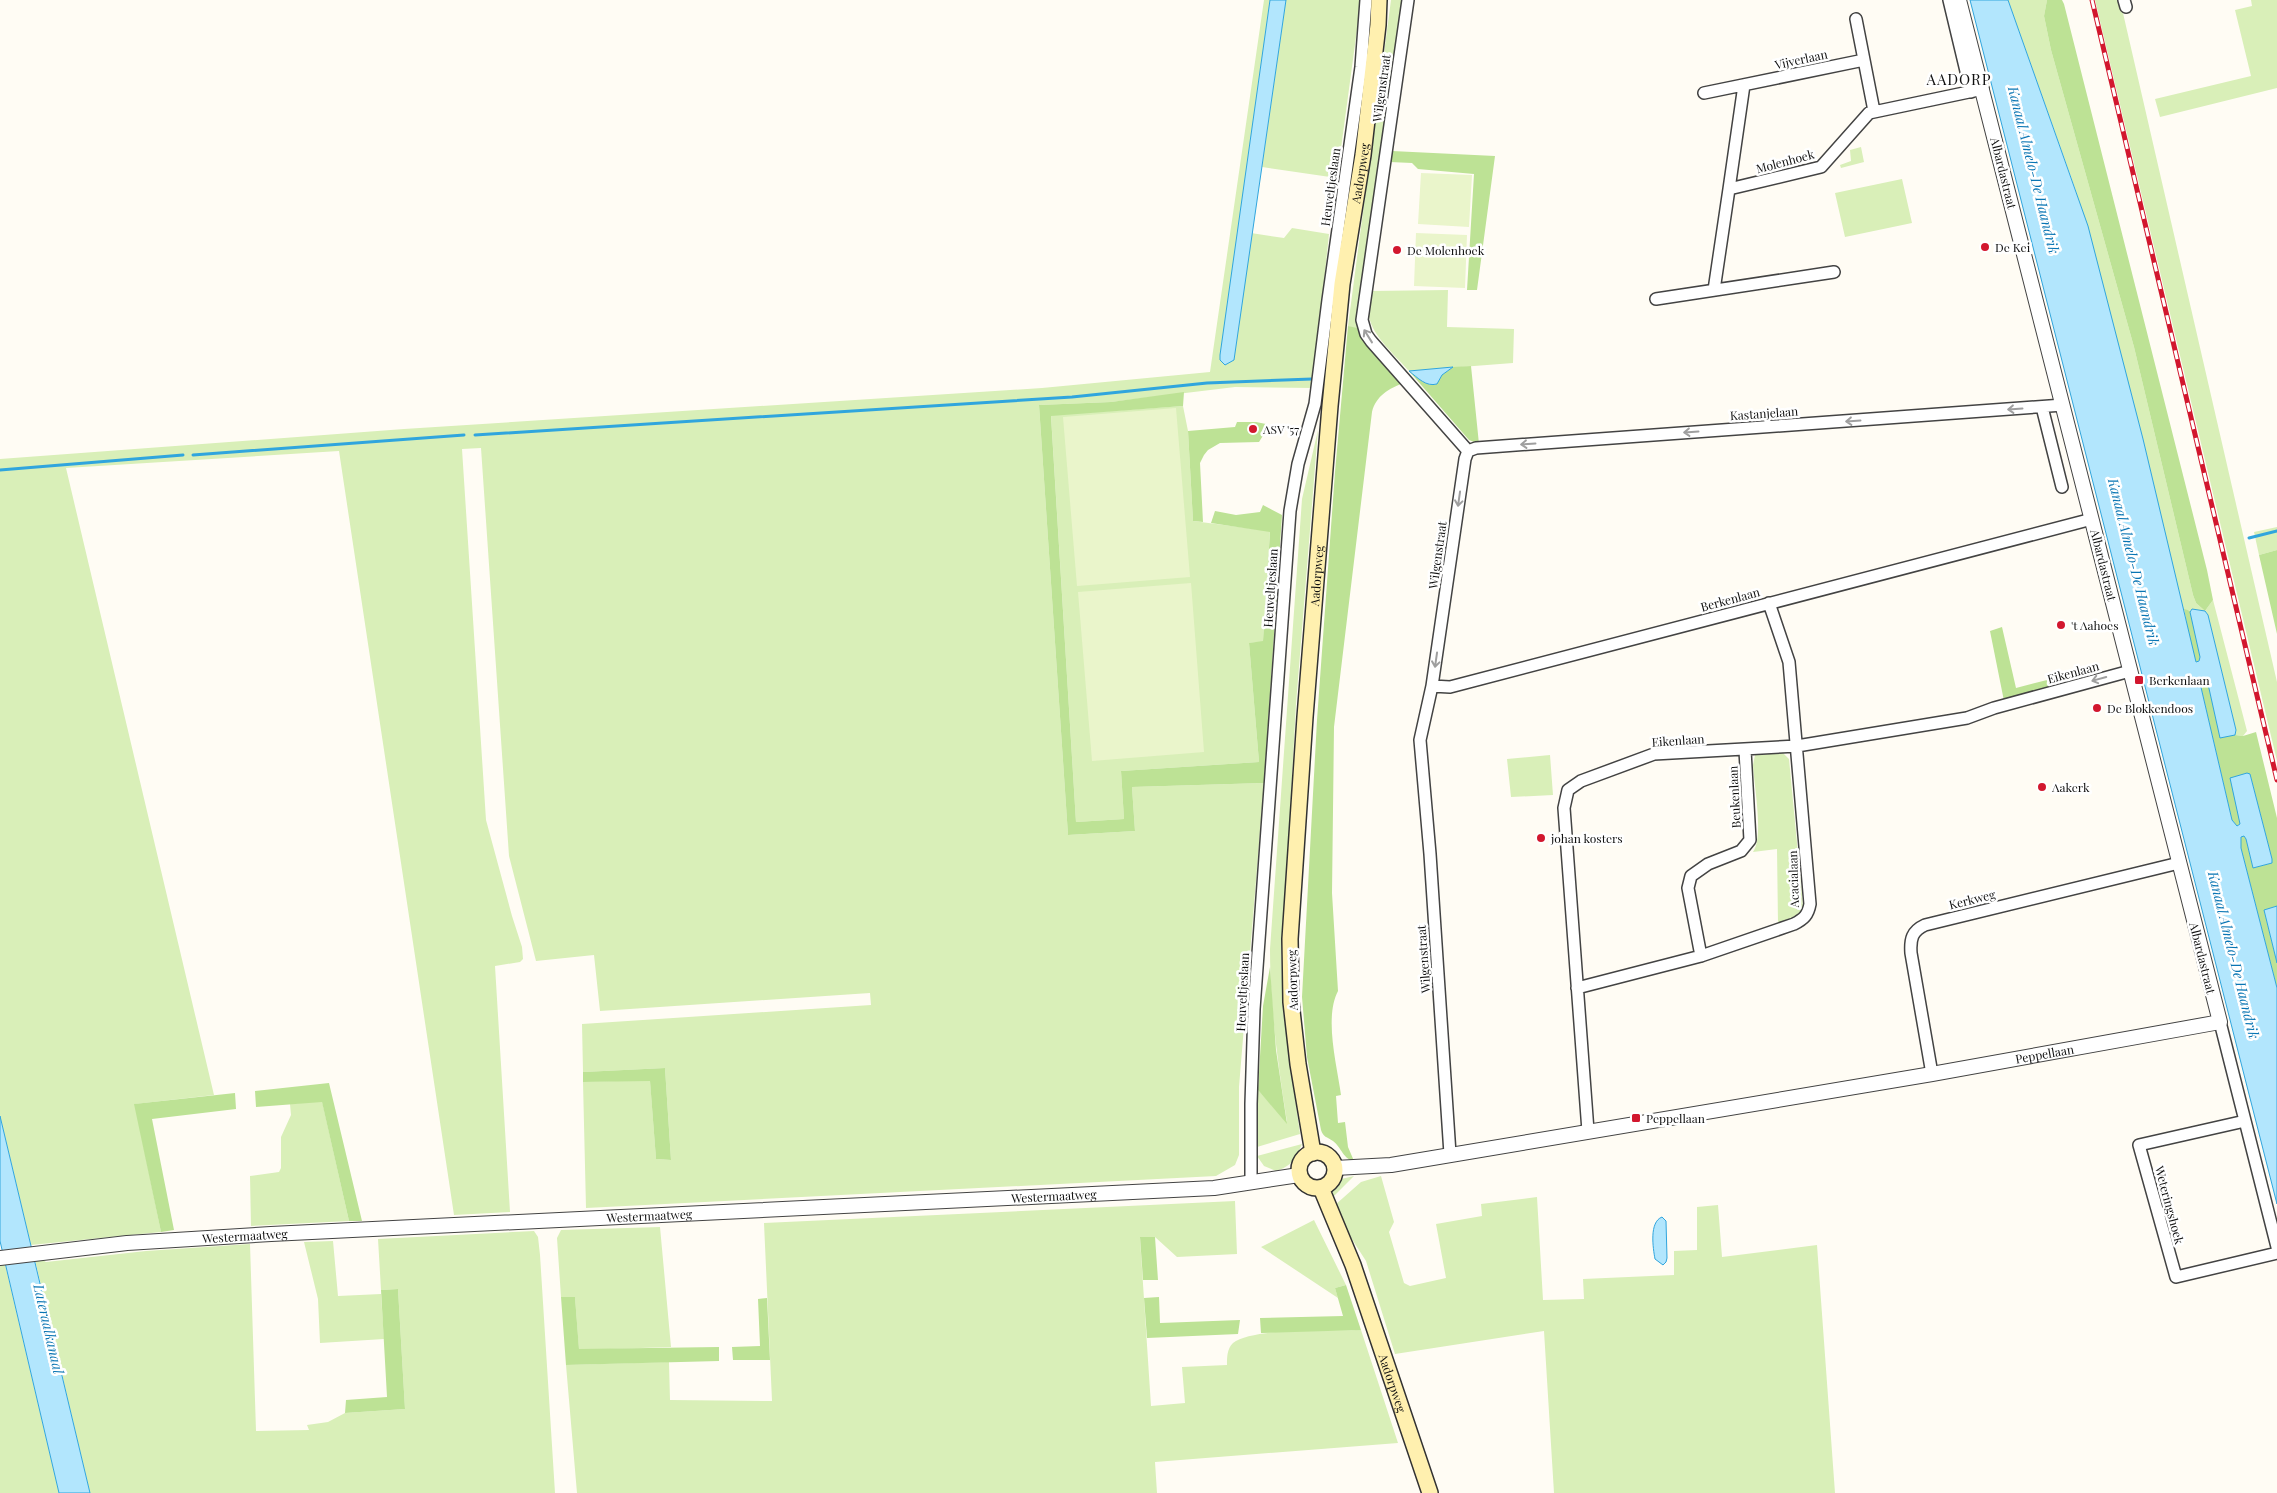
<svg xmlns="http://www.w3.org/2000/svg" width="2277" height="1493" font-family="'Playfair Display',serif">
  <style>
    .green { fill: #d9efb8 }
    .forest { fill: #bde295 }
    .pitch { fill: #eaf5cb }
    .water { fill: #b2e6fd; stroke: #30a5dd }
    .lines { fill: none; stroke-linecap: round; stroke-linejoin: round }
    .stream { stroke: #30a5dd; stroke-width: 3 }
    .minor-casing { stroke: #434343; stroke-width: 14 }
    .tertiary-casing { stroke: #434343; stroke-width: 16 }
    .secondary-casing { stroke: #323232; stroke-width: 18 }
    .minor { stroke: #fff; stroke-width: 11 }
    .tertiary { stroke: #fff; stroke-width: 14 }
    .secondary { stroke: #fff0af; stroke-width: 15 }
    .rail-casing { stroke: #d2172e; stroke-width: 5 }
    .rail { stroke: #fff; stroke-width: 3; stroke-dasharray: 9; stroke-linecap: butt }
    .oneway { stroke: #9f9f9f }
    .poi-dot { fill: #d2172e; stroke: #fff; stroke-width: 2 }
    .labels { text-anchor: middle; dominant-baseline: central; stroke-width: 5; stroke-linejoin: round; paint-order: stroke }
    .street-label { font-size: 12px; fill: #101010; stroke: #fff }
    .poi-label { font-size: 12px; fill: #101010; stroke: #fff; text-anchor: start }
    .water-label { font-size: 14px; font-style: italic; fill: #0975b3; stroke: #fff }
    .quarter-label { font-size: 15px; letter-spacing: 1px; fill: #101010; stroke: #fff }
  </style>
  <rect width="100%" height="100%" fill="#fffcf4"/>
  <path class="green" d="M1264,0H1270L1220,360H1234L1251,233L1284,238L1292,228L1329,234L1313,388L1235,387L1111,402L1039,405L1068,835L1135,831L1132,787L1264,783L1239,1087V1155L1235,1165L1216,1176L586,1208L583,1082L650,1080L656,1159L671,1160L665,1068L583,1072L582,1024L871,1005L870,993L600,1011L594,955L536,961L509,856L481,448L462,449L486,820L512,916L522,947L523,959L520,962L495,966L510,1212L454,1215L339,451L66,468L214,1095L135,1104L161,1232L31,1245L0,1116V459L404,429L1042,388L1210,372Z
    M1286,0H1361L1337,178L1262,167Z
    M1391,0H1403L1357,309V318L1363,332L1348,326Z
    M2008,0H2047L2044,16L2051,50L2134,347L2193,595L2196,603L2205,611L2213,600L2247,731L2243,736L2235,735L2236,730L2208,615L2205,611L2183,610L2143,439L2076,191Z
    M2095,0H2120L2277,682V761Z
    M2251,0H2277V88L2160,117L2155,99L2251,76L2235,10L2252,6Z
    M1861,147L1864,162L1841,168L1840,165L1851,161L1850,150Z
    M1902,179L1912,223L1845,237L1835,193Z
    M1448,290L1447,327L1514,329L1513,363L1409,371C1396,356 1372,336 1369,316C1368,308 1370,299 1372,291Z
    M1183,406L1188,431L1193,521L1270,531L1263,642L1249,643L1259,762L1121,771L1124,819L1076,822L1051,415Z
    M1318,430L1296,704L1286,890L1281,949L1283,1010L1300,1134L1257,1147L1258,1090L1287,1122C1278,1065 1270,1008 1270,949L1302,499Z
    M2277,527V550L2259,555L2254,532Z
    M1783,753L1789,759L1803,906L1799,914L1778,924L1777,849L1753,852C1764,837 1754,785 1753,765L1755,755Z
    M1550,755L1553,795L1511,797L1507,759Z
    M322,1101L349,1221L251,1226L250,1176L279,1172L281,1168V1137L291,1115L290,1104Z
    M1302,1144C1295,1159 1292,1166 1276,1171L1264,1166L1257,1156Z
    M1354,1176L1333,1197V1187L1337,1180Z
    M1381,1176L1394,1222L1389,1232L1404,1283L1410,1286L1446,1278L1436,1224L1482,1216L1481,1204L1537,1197L1543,1300L1584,1299L1583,1279L1674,1275V1251L1697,1250V1207L1718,1205L1722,1257L1817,1245L1835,1493H1554L1544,1331L1395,1354L1366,1261L1346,1230L1335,1205L1361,1182Z
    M1235,1201L1237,1254L1177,1257L1155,1237L1140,1238L1151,1406L1185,1403L1182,1367L1227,1365C1227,1357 1227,1349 1233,1343C1253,1327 1333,1331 1361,1330L1398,1443L1155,1462L1157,1493H577L566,1365L669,1362L670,1400L772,1401L764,1223Z
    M1314,1220L1346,1285L1335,1288L1338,1298L1261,1247Z
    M660,1227L671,1347L579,1350L575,1297H561L557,1238L561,1230Z
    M534,1231L538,1237L540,1255L555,1493H90L35,1260L41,1259L46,1262L146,1251L250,1244L256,1431L309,1430L307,1425L328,1422L345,1413L405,1409L398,1289L381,1290L378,1239Z
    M333,1241L338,1296L381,1294L384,1339L320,1343L318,1299L304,1242Z
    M5,1264L59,1493H0V1265Z"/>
  <path class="forest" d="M2047,0H2062L2064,4L2207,570L2213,600L2205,611L2196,603L2193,595L2134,347L2051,50L2044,16Z
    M1392,151L1495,156L1477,290H1467L1474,174L1418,169L1412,163L1390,162Z
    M1348,326L1357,328L1363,332L1404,383C1389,388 1376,396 1372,412L1334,727L1332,893L1338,991C1324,1018 1337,1065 1341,1095L1336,1096L1338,1123L1345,1122L1348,1147L1354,1161C1344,1160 1341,1147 1333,1141C1327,1137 1323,1137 1321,1130L1307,1057L1302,997L1317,720L1335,472Z
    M1471,366L1479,444L1469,440L1409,371C1417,377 1424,385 1435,385L1442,375L1453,367Z
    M1184,392L1183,406L1051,416L1076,822L1124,819L1121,771L1259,762L1249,643L1263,641L1270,532L1211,523L1215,511L1236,515L1260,512L1263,505L1282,515L1264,783L1132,787L1135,831L1068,835L1039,405L1111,402Z
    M1237,422H1256L1266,424L1264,434L1259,442L1220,443L1208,450L1204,455L1200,463L1203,522L1193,521L1188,431L1235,427Z
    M2277,550V634L2259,555Z
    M2184,609L2191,611L2200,657L2198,662L2194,661Z
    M2002,627L2016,688L2047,680L2049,690L2004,701L1990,631Z
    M2203,679L2208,684L2220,737L2235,735L2243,736L2256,732L2277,818V906L2264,910L2277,963V988L2241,848V837L2244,836L2246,839L2253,868L2272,863V859L2250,774L2240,824L2237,826L2232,820L2200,683Z
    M1270,967L1276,1050L1287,1124L1258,1090L1263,1006Z
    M665,1068L671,1160L656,1159L650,1081L583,1082V1072Z
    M329,1083L362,1221H349L322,1102L256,1107L255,1091Z
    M235,1093L236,1109L152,1119L174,1230L161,1232L134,1104Z
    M1140,1237H1155L1158,1280H1143Z
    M1346,1285L1361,1330L1261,1333L1260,1318L1343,1316L1335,1288Z
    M398,1289L405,1409L345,1413L346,1400L387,1397L381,1290Z
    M561,1297H575L579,1349L719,1347V1361L566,1365Z
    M1159,1297L1160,1323L1240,1320L1238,1334L1147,1338L1144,1298Z
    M767,1298L770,1360H733L732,1347L760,1346L758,1299Z"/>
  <path class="pitch" d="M1421,173L1472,175L1469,227L1418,224Z
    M1416,233L1467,235L1465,288L1414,286Z
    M1176,408L1190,577L1077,586L1063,417Z
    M1191,583L1204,752L1092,761L1078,592Z"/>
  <path class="water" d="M1270,0H1286L1234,360L1225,365L1220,360V355Z
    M1970,0H2008L2088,226L2143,439L2196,662L2199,661L2200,657L2190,612L2192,609L2205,611L2208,615L2236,730L2235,735L2220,738L2208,684L2203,679L2200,683L2232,820L2237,826L2240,824L2230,778L2247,773L2250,774L2272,859V863L2253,868L2246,839L2244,836L2241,837V848L2277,988V1204Z
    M1453,367L1442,375L1437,384C1426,387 1418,378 1409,371Z
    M2277,906V963L2264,910Z
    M0,1116L90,1493H59L0,1241Z
    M1662,1217L1666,1221L1667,1258L1666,1262L1663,1265L1655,1259C1653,1248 1649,1222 1662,1217Z"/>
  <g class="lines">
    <path class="stream" d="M475,435L1072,397L1207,383L1312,379
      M193,455L464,435
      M0,470L183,455
      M2249,538L2277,531"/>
    <defs>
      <path id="minor" d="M1408,0L1362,320L1366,334L1371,341L1468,451
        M1949,0L1971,92
        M2124,0L2126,7
        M1856,19L1874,111
        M1704,93L1864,60
        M1729,189L1744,85
        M1714,290L1729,189L1821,167L1869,113L1983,89
        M1656,299L1834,272
        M2042,407L2062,487
        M1468,451L1476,448L2063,405
        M1432,686L1450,687L2092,519
        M1701,956L1688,888L1691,876L1708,864L1741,851L1750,840L1745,750
        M1577,988L1701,956L1794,924C1804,919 1808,915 1810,904L1789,662L1769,603
        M2220,1022L2277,1247
        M1932,1074L1911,953C1910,939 1912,931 1925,925L2179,863
        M2245,1121L2139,1145L2176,1277L2277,1253
        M1588,1131L1564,808L1568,790L1581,781L1654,754L1797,746L1967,718L1994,708L2130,671
        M1450,1154L1430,854L1420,740L1432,686L1465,459L1468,451
        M1251,1183V1104L1254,1009L1290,511L1298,464L1315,404L1328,300L1361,67L1366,0"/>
      <g id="tertiary">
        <path id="s1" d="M1335,1168L1391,1165L1932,1074L2220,1022L1959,0"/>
        <path id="s2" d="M0,1258L127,1243L271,1234L1214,1188L1299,1175"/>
      </g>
      <g id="secondary">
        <circle cx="1317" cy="1170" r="18"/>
        <path id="s3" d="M1313,1153L1298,1064L1291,1002L1290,939L1305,717L1330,406L1342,284L1363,155L1378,25L1379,0"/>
        <path id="s4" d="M1321,1188L1353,1265L1430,1493"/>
      </g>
    </defs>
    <use href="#minor" class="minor-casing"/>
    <use href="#tertiary" class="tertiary-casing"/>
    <use href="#secondary" class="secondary-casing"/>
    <use href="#minor" class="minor"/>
    <use href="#tertiary" class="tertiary"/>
    <use href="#secondary" class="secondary"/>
    <defs>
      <path id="rail" d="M2092,0L2277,780"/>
    </defs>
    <use href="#rail" class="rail-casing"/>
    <use href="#rail" class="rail"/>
  </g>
  <defs><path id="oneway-shaft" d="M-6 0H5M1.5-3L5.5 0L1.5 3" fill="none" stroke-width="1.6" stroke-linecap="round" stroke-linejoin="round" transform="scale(1.25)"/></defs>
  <g class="oneway">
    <use href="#oneway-shaft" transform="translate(1368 336) rotate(-122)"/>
    <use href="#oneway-shaft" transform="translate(2015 409) rotate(176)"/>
    <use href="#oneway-shaft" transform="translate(1853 421) rotate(176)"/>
    <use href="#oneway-shaft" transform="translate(1691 432) rotate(176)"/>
    <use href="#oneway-shaft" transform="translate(1528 444) rotate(176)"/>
    <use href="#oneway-shaft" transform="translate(1459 499) rotate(98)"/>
    <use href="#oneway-shaft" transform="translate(1436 660) rotate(98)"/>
    <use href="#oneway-shaft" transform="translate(2099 679) rotate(165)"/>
  </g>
  <g class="poi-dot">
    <circle cx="1985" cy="247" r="5"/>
    <circle cx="1397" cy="250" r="5"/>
    <circle cx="1253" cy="429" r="5"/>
    <circle cx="2061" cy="625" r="5"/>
    <rect x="2134" y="675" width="10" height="10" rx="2.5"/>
    <circle cx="2097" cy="708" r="5"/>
    <circle cx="2042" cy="787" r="5"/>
    <circle cx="1541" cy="838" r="5"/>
    <rect x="1631" y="1113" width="10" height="10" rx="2.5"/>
  </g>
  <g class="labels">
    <g class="street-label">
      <text transform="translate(1801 59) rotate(-12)">Vijverlaan</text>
      <text transform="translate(1381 88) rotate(-82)">Wilgenstraat</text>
      <text transform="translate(1785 161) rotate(-15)">Molenhoek</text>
      <text stroke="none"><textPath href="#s3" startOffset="985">Aadorpweg</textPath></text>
      <text transform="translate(2004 173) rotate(76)">Albardastraat</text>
      <text transform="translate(1330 187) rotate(-82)">Heuveltjeslaan</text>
      <text transform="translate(1764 413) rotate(-4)">Kastanjelaan</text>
      <text transform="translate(1437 555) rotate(-82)">Wilgenstraat</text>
      <text transform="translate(2104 565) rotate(76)">Albardastraat</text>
      <text stroke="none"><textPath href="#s3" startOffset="580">Aadorpweg</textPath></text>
      <text transform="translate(1270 588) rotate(-86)">Heuveltjeslaan</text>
      <text transform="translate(1730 599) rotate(-15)">Berkenlaan</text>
      <text transform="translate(2073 672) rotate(-15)">Eikenlaan</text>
      <text transform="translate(1678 740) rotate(-4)">Eikenlaan</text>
      <text transform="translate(1734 797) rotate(-93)">Beukenlaan</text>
      <text transform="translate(1793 879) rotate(-92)">Acacialaan</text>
      <text transform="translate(1972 899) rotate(-14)">Kerkweg</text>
      <text transform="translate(2203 958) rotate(76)">Albardastraat</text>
      <text transform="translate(1423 959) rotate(-94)">Wilgenstraat</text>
      <text transform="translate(1292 980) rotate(-92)">Aadorpweg</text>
      <text transform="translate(1242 992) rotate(-87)">Heuveltjeslaan</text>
      <text stroke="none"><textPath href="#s1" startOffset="719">Peppellaan</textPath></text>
      <text stroke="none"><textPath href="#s2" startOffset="1056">Westermaatweg</textPath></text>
      <text transform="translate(2170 1205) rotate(75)">Weteringshoek</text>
      <text stroke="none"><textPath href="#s2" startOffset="651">Westermaatweg</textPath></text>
      <text stroke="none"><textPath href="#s2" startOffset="246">Westermaatweg</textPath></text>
      <text stroke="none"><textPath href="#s4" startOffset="208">Aadorpweg</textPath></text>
    </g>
    <g class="poi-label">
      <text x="1995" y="247">De Kei</text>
      <text x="1407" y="250">De Molenhoek</text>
      <text x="1263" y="429">ASV '57</text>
      <text x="2071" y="625">'t Aahoes</text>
      <text x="2149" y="680">Berkenlaan</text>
      <text x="2107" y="708">De Blokkendoos</text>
      <text x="2052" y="787">Aakerk</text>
      <text x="1551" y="838">johan kosters</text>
      <text x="1646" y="1118">Peppellaan</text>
    </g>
    <g class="water-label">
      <text transform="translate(2034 170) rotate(76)">Kanaal Almelo-De Haandrik</text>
      <text transform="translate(2134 562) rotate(76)">Kanaal Almelo-De Haandrik</text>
      <text transform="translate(2234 955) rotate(76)">Kanaal Almelo-De Haandrik</text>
      <text transform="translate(49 1329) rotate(77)">Lateraalkanaal</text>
    </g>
    <g class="quarter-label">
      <text x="1959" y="79">AADORP</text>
    </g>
  </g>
</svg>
